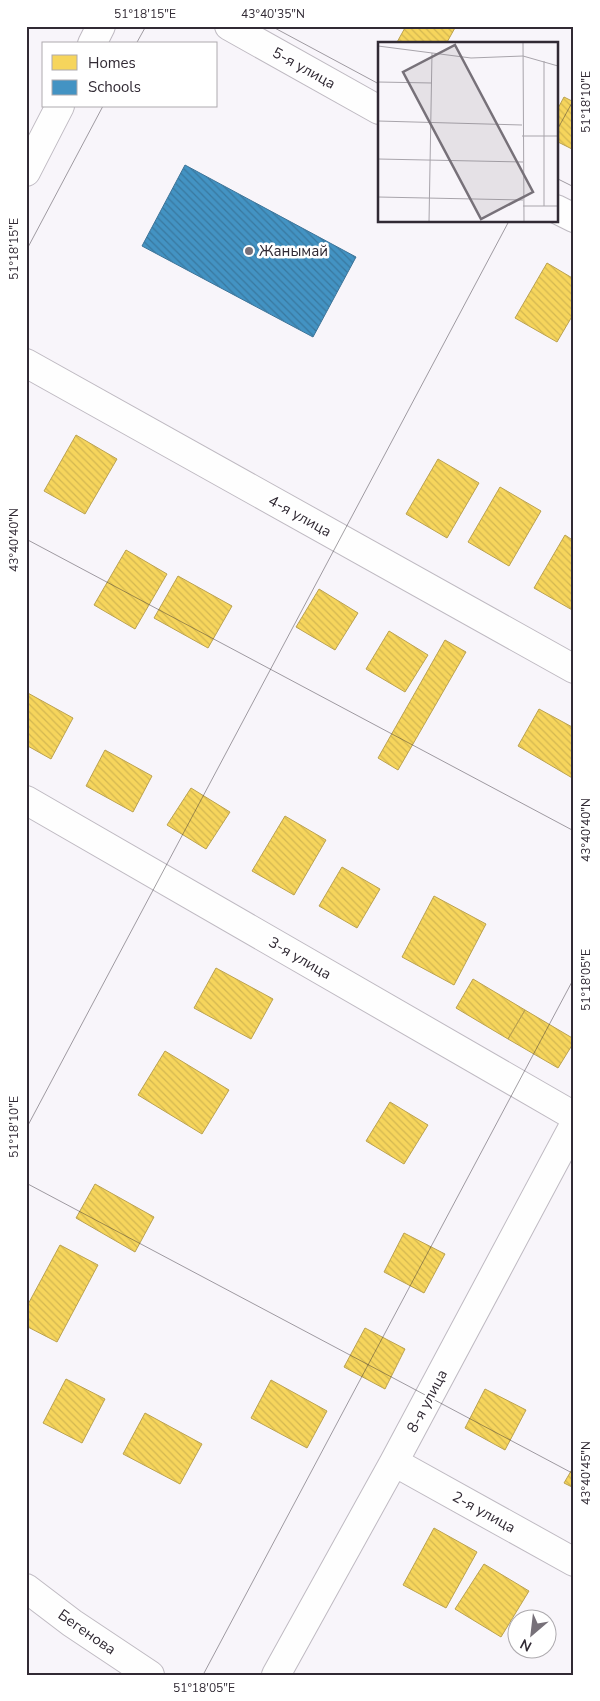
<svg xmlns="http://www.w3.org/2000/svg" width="600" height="1701" font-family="'Nunito Sans',sans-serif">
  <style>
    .homes { fill: url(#homes-back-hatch); stroke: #bba250 }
    .schools { fill: url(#schools-back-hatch); stroke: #3e7498 }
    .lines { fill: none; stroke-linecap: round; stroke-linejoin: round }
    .minor-casing { stroke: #bfbac2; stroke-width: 30 }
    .minor { stroke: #fefefe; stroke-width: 28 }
    .ticks { fill: none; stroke: #312a34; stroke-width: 1; stroke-opacity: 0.45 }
    .poi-dot { fill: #777179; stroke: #fff; stroke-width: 2 }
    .labels { text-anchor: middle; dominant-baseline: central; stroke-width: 5; stroke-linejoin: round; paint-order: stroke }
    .street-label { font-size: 15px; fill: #312a34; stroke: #fff }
    .poi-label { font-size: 15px; fill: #312a34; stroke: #fff; text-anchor: start }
    .inset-road { fill: none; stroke: #a8a4ab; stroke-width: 1 }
    .view { fill: #777179; fill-opacity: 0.15; stroke: #777179; stroke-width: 2.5 }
    .inset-edge { fill: none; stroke: #312a34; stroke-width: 2.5 }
    .neatline { fill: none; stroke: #312a34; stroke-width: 2 }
    .ticks-label { font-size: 12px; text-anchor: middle; fill: #312a34 }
  </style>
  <defs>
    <pattern id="homes-back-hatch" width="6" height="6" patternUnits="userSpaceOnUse" patternTransform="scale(1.25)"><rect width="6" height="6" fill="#f6d55c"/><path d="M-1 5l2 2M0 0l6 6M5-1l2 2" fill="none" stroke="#d3b751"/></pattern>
    <pattern id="schools-back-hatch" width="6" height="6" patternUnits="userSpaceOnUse" patternTransform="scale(1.25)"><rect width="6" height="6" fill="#4393c3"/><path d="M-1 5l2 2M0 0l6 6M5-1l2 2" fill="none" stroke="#39789f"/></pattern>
  </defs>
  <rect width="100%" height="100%" fill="#f8f5fa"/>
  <path class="homes" d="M406,26H456L446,44H396Z
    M564,97L574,102V150L556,141V112Z
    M547,263L574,279V313L557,342L515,318Z
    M76,435L117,459L85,514L44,491Z
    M438,459L479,483L447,538L406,514Z
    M500,487L541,511L509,566L468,542Z
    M565,535L574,541V611L534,588Z
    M126,550L167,574L135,629L94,605Z
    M178,576L232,606L208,648L154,618Z
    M319,589L358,613L335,650L296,627Z
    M389,631L428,655L405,692L366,669Z
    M445,640L466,652L398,770L378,758Z
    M26,692L73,718L51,759L26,745Z
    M539,709L574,728V779L518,746Z
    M105,750L152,776L133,812L86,786Z
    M191,788L230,812L206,849L167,825Z
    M285,816L326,840L294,895L252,871Z
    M342,867L380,889L357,928L319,906Z
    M434,896L486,924L454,985L402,957Z
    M216,968L273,999L251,1039L194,1008Z
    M473,979L525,1010L508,1039L456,1008Z
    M525,1010L574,1039V1042L558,1068L508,1039Z
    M165,1051L229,1090L202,1134L138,1095Z
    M390,1102L428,1125L404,1164L366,1141Z
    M95,1184L154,1217L135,1252L76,1218Z
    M404,1233L445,1254L424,1293L384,1272Z
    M60,1245L98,1265L57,1342L26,1326V1308Z
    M365,1328L405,1349L385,1389L344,1367Z
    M66,1379L105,1399L82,1443L43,1423Z
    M271,1380L327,1411L307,1448L251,1418Z
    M485,1389L526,1410L505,1450L465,1428Z
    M145,1413L202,1444L180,1484L123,1454Z
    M574,1466V1488L564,1483Z
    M434,1528L477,1552L446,1608L403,1585Z
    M484,1564L529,1591L501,1637L455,1609Z"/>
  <path class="schools" d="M185,165L356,257L313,337L142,246Z"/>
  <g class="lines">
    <defs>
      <path id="minor" d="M229,26L379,110
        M92,44L101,26
        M26,172L60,106
        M556,209L574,218
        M26,363L574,669
        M26,800L574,1116
        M394,1462L574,1562
        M26,1588L72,1623L150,1675
        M276,1675L394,1462L574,1125"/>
    </defs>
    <use href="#minor" class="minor-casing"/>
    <use href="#minor" class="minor"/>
  </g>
  <path class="ticks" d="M271,26L379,84M136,44L146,26M556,132L574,99M556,178L574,187M26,251L103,106M26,539L574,831M26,1129L509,221M26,1183L574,1474M203,1675L574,978"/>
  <circle class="poi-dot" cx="249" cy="251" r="5"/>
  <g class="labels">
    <g class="street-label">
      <text transform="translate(304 68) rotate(29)">5-я улица</text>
      <text transform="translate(300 516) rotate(29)">4-я улица</text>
      <text transform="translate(300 958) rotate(30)">3-я улица</text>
      <text transform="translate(427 1401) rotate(-62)">8-я улица</text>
      <text transform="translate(484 1512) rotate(29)">2-я улица</text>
      <text transform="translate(87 1632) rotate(35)">Бегенова</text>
    </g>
    <g class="poi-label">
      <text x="259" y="251">Жанымай</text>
    </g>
  </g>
  <g transform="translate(378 42)">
    <rect width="180" height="180" fill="#f8f5fa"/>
    <path class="inset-road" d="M145,0L146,180M0,4L93,16L145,14L180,24M0,40L54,41M0,79L144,83M144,94H180M0,117L145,120M0,155L145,158M145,164H180M166,164V19M51,180L54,11"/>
    <path class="view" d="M77,3L155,150L103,177L25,30Z"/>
    <rect width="180" height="180" class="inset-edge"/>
  </g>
  <rect width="600" height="1701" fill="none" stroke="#ffffff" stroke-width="55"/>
  <rect x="42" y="42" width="175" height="65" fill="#ffffff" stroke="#adaaae"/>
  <rect x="52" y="55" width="25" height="15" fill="#f6d55c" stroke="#adaaae"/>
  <text x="88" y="68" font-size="15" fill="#312a34">Homes</text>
  <rect x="52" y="80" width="25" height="15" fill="#4393c3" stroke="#adaaae"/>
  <text x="88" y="92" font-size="15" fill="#312a34">Schools</text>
  <g transform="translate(532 1634) rotate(208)"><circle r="24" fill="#ffffff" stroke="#adaaae"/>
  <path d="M0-4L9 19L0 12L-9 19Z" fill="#777179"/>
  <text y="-8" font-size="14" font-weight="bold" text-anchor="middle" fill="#312a34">N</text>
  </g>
  <rect x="28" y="28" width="544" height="1646" class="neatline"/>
  <g class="ticks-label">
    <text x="145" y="18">51°18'15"E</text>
    <text x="273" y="18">43°40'35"N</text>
    <text transform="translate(586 102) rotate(-90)" y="4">51°18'10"E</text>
    <text transform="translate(14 249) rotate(-90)" y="4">51°18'15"E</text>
    <text transform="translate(14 540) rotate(-90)" y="4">43°40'40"N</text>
    <text transform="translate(586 830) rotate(-90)" y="4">43°40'40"N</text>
    <text transform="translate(586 980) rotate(-90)" y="4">51°18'05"E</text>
    <text transform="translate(14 1127) rotate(-90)" y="4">51°18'10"E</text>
    <text transform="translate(586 1473) rotate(-90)" y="4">43°40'45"N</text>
    <text x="204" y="1692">51°18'05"E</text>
  </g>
</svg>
